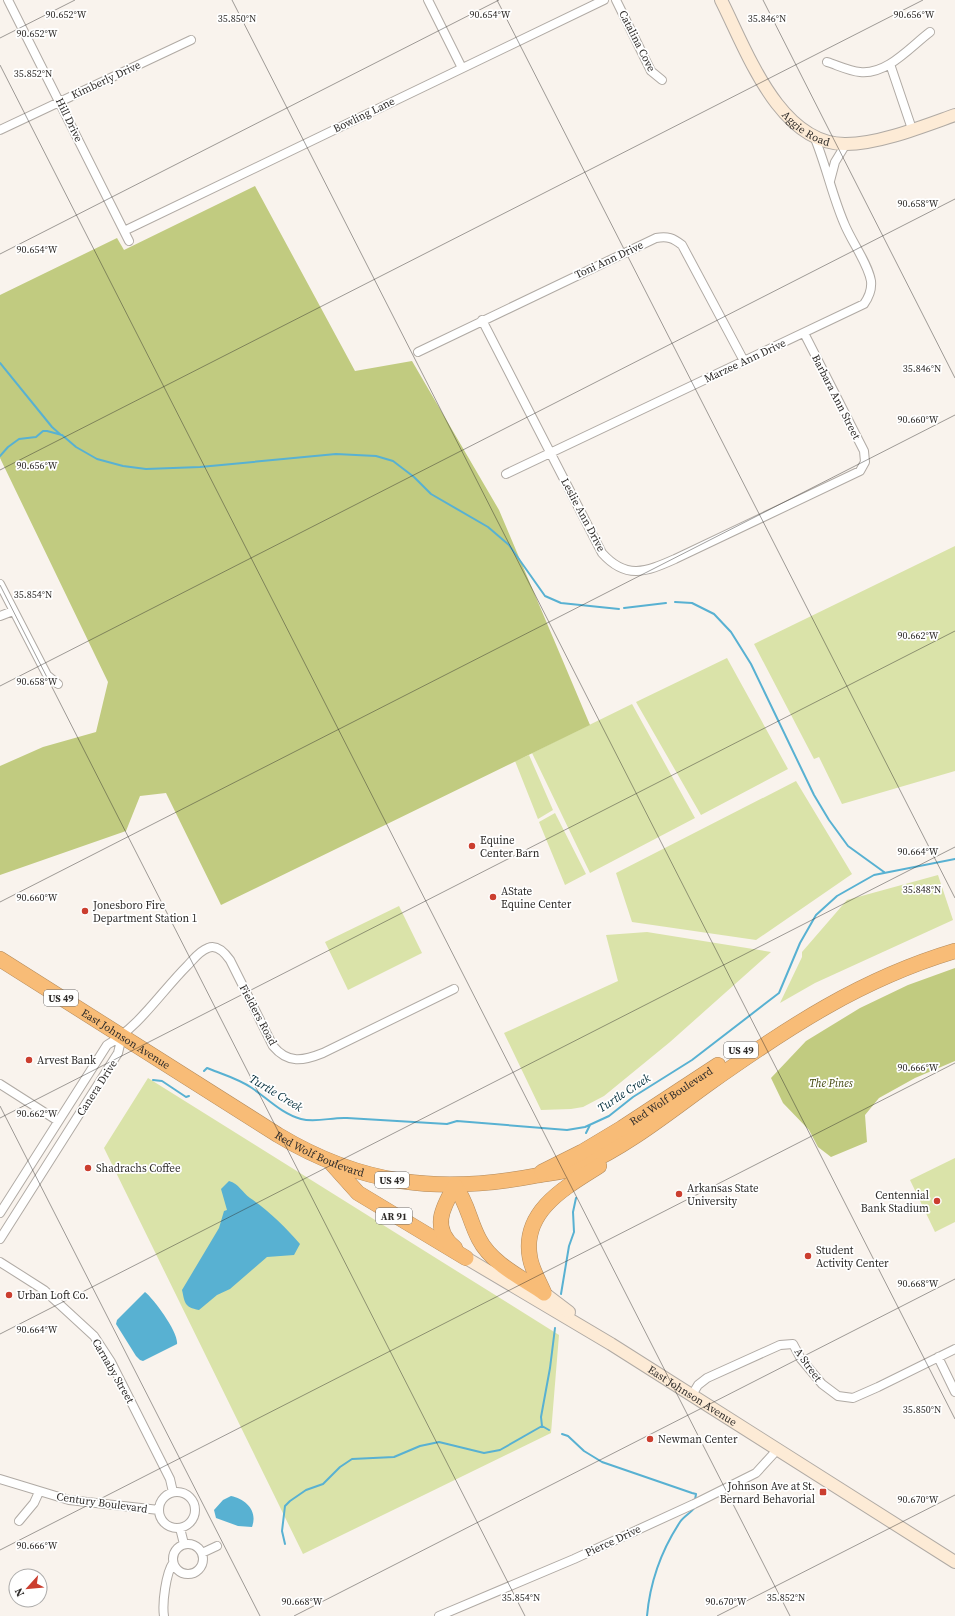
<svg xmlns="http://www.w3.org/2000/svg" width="955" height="1616" font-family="'Source Serif 4',serif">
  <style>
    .green { fill: #dae3a9 }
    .forest { fill: #c1cb80 }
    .water { fill: #58b1d2 }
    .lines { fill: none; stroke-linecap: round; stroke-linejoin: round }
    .stream { stroke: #58b1d2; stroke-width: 2 }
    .street-casing { stroke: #b0aaa4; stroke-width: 10 }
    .secondary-casing { stroke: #b0aaa4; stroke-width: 14 }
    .highway-casing { stroke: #b28a5c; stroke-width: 16 }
    .street { stroke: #fff; stroke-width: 8 }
    .secondary { stroke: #fdebd6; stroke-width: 12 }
    .highway { stroke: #f8bc77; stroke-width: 15 }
    .ticks { fill: none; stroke: #2f2c2a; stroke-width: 1; stroke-opacity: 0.45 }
    .poi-dot { fill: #cb3e2f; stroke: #fff; stroke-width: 1.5 }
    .labels { text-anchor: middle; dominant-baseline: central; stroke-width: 3.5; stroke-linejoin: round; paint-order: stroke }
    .shield { fill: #fff; stroke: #6d6b6a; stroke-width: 1 }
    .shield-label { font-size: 10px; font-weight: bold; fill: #2f2c2a }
    .street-label { font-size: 11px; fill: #2f2c2a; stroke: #fff }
    .poi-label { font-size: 11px; fill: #2f2c2a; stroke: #fff; text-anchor: start }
    .park-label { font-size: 11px; font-style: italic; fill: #3f440a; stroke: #fff }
    .water-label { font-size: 12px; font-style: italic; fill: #042f3d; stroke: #fff }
    .ticks-label { font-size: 10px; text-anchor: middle; fill: #2f2c2a; stroke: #fff; stroke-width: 3.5; stroke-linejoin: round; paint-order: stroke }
  </style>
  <rect width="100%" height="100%" fill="#f9f3ed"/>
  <path class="green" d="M955,546V771L842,804L819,757L814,759L754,644Z
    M727,658L788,769L701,815L636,702Z
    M632,704L695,818L590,873L532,753Z
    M529,755L553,810L538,819L515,761Z
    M796,781L852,874L756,940L632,922L616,873Z
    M555,813L586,874L565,885L539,822Z
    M938,875L953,920L815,983L780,1003L802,957V952L847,900Z
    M399,906L422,953L348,990L325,942Z
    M647,932L771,952L670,1042L604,1096L583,1107L571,1109L541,1110L504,1033L618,981L606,935Z
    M148,1078L559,1335L551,1433L303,1554L104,1148Z
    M955,1158V1222L935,1232L910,1180Z"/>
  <path class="forest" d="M255,186L355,371L412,361L499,510L590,725L221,905L166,793L140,796L126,831L0,875V766L43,747L96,732L108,682L0,458V295L117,238L124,250Z
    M955,968V1061L915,1078L879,1098L865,1115L867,1142L831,1157L818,1147L809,1130L783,1103L771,1078L806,1041L860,1008L908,985Z"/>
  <path class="water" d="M229,1181C239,1184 242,1192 250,1198C269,1211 285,1227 300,1244L294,1255L267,1257L230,1289L217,1295L199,1310C184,1307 185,1303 182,1290L219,1228L224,1211L227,1210L221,1189Z
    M145,1292C154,1299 179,1333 177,1344L143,1361L140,1360L136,1356L116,1324L117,1320Z
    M231,1496C246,1499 258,1511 252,1527L238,1526L216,1518L214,1510L223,1500Z"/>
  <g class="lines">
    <path class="stream" d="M0,363L52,427L61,435
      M0,456L8,447L19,439L36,437L43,431H47L62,435L76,447L97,459L123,466L146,469L200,467L336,454L376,456L393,461L414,477L431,494L488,527L509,545L545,596L561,603L619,609
      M675,602L692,603L714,614L731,632L751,664L814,795L829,820L848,846L884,872
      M624,608L666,603
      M204,1071L207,1068C222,1074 239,1079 252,1088C268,1099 282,1114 301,1119C316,1123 332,1117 347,1118L447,1124L457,1121L567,1130L585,1127L609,1116L633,1097L692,1060L779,993L800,943L816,915L837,896L874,875L955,859
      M153,1080L162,1081L186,1097L189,1096
      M586,1133L590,1125
      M561,1294L569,1246L574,1232L573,1212L576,1198
      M542,1426L549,1430
      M562,1434L568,1436L584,1451L602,1462L692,1493L696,1494L695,1500
      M285,1544L282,1531L285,1506L290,1501L306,1490L323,1484L340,1467L352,1459L394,1457L420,1446L439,1442L484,1453L500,1450L542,1426L541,1417L550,1368L555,1328
      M647,1616C650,1582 661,1551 680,1522C684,1516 691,1513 695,1507"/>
    <defs>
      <path id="street" d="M8,0L129,241
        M428,0L462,68
        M616,0L651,71L662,80
        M827,62C837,65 849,71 860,72C887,75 910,47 930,32
        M890,64L912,129
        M0,130L191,40
        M830,181L835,162L846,144
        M124,231L604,0
        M482,320L602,553C626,580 646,572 675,559L860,471L865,462L864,451L804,333
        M418,352L656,238C668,236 673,238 682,245L744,361
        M506,474L864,304C869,297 872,290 871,281C868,263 851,241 844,223C832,195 826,165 814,136
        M0,584L47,675L58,684
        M0,616L13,611
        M0,1084L58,1121
        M0,1213L107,1045C139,1027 161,992 187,966C193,960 199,951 208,948C217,944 225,953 230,960L273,1046C288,1064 303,1061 323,1053L454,989
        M0,1239L118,1053L122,1036
        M0,1262L44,1290L94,1336L111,1362L170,1479L173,1492
        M938,1357L955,1392
        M692,1395L698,1385L707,1378L780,1345L793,1344L801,1359L822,1384L838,1396L853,1398L878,1387L955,1349
        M0,1479L69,1500L159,1510
        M159 1510a18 18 0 1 1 36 0a18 18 0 1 1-36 0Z
        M19,1521L34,1503L39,1492
        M180,1528L184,1544
        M173 1559a15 15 0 1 1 30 0a15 15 0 1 1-30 0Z
        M202,1553L217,1546
        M164,1616C162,1603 166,1573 173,1563
        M439,1616L574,1559L694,1504L756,1473L777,1450"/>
      <g id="secondary">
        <path id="s1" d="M721,0C746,49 779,145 846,144C879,144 924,126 955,115"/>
        <path id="s2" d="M466,1258L611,1344L955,1562"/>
        <path d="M544,1293L569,1312"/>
      </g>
      <g id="highway">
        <path id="s3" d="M0,959L278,1135C361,1185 439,1194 534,1176C551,1173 566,1172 582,1166C627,1146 668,1113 708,1084C787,1028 861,979 955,951"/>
        <path d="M332,1164L358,1193L466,1258"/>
        <path id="s4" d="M542,1172L582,1152L622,1128L718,1065"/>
        <path d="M455,1186C468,1204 469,1220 479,1239C491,1263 522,1278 543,1292"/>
        <path d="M455,1248C431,1229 442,1208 455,1186"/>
        <path d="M544,1293C539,1281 532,1270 530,1258C521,1211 566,1187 599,1166"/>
      </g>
    </defs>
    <use href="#street" class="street-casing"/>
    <use href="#secondary" class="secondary-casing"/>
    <use href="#highway" class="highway-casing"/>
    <use href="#street" class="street"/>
    <use href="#secondary" class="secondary"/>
    <use href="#highway" class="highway"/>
  </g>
  <path class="ticks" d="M232,0L955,1419M497,0L955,898M763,0L955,378M0,38L75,0M0,65L790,1616M0,254L499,0M0,470L923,0M0,585L525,1616M0,686L955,199M0,902L955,415M0,1106L260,1616M0,1118L955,631M0,1334L955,847M0,1550L955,1063M294,1616L955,1279M717,1616L955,1495"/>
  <g class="poi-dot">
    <circle cx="472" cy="846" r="4"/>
    <circle cx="493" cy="897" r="4"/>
    <circle cx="85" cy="911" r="4"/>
    <circle cx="29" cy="1060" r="4"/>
    <circle cx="88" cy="1168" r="4"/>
    <circle cx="679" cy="1194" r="4"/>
    <circle cx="937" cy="1201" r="4"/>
    <circle cx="808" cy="1256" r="4"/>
    <circle cx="9" cy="1295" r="4"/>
    <circle cx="650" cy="1439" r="4"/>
    <rect x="819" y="1488" width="8" height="8" rx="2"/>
  </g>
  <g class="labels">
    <g class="shield">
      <rect x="44" y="990" width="34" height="16" rx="3"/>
      <rect x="724" y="1042" width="34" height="16" rx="3"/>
      <rect x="375" y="1172" width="34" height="16" rx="3"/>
      <rect x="376" y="1208" width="36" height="16" rx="3"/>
    </g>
    <g class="shield-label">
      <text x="61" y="998">US 49</text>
      <text x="741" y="1050">US 49</text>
      <text x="392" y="1180">US 49</text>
      <text x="394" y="1216">AR 91</text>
    </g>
    <g class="street-label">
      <text transform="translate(637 41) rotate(63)">Catalina Cove</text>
      <text transform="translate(106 80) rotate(-25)">Kimberly Drive</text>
      <text transform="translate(364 115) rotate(-26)">Bowling Lane</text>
      <text transform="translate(69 120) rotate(64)">Hill Drive</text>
      <text stroke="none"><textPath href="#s1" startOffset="157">Aggie Road</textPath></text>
      <text transform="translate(609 260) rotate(-25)">Toni Ann Drive</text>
      <text transform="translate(745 361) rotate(-25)">Marzee Ann Drive</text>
      <text transform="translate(836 397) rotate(63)">Barbara Ann Street</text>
      <text transform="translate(583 515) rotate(62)">Leslie Ann Drive</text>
      <text transform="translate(258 1015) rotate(62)">Fielders Road</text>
      <text stroke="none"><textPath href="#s3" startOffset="149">East Johnson Avenue</textPath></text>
      <text transform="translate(97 1088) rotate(-57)">Canera Drive</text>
      <text stroke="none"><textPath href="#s4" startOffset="150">Red Wolf Boulevard</textPath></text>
      <text stroke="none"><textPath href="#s3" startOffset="375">Red Wolf Boulevard</textPath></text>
      <text transform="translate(808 1365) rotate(54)">A Street</text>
      <text transform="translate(113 1371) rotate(60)">Carnaby Street</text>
      <text stroke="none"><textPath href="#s2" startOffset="265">East Johnson Avenue</textPath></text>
      <text transform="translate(102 1503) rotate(8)">Century Boulevard</text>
      <text transform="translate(613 1541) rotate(-25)">Pierce Drive</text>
    </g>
    <g class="poi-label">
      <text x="480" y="840">Equine<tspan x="480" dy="13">Center Barn</tspan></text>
      <text x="501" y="891">AState<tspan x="501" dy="13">Equine Center</tspan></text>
      <text x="93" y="905">Jonesboro Fire<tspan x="93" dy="13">Department Station 1</tspan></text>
      <text x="37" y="1060">Arvest Bank</text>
      <text x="96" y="1168">Shadrachs Coffee</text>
      <text x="687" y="1188">Arkansas State<tspan x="687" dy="13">University</tspan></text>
      <text x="929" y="1195" text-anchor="end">Centennial<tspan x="929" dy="13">Bank Stadium</tspan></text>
      <text x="816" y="1250">Student<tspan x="816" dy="13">Activity Center</tspan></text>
      <text x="17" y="1295">Urban Loft Co.</text>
      <text x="658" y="1439">Newman Center</text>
      <text x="815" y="1486" text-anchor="end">Johnson Ave at St.<tspan x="815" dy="13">Bernard Behavorial</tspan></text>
    </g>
    <g class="park-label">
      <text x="831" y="1083">The Pines</text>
    </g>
    <g class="water-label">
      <text transform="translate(276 1093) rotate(31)">Turtle Creek</text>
      <text transform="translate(624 1093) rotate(-33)">Turtle Creek</text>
    </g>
  </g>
  <g class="ticks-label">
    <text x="66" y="18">90.652°W</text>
    <text x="490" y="18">90.654°W</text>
    <text x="914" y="18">90.656°W</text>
    <text x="237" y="22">35.850°N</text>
    <text x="767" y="22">35.846°N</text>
    <text x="37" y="37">90.652°W</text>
    <text x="33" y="77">35.852°N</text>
    <text x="918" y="207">90.658°W</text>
    <text x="37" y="253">90.654°W</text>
    <text x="922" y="372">35.846°N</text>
    <text x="918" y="423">90.660°W</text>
    <text x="37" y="469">90.656°W</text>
    <text x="33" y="598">35.854°N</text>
    <text x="918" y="639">90.662°W</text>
    <text x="37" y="685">90.658°W</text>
    <text x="918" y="855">90.664°W</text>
    <text x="922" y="893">35.848°N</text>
    <text x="37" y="901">90.660°W</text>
    <text x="918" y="1071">90.666°W</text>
    <text x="37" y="1117">90.662°W</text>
    <text x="918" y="1287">90.668°W</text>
    <text x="37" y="1333">90.664°W</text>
    <text x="922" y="1413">35.850°N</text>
    <text x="918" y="1503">90.670°W</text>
    <text x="37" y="1549">90.666°W</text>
    <text x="521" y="1601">35.854°N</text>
    <text x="786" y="1601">35.852°N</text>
    <text x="302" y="1605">90.668°W</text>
    <text x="726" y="1605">90.670°W</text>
  </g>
  <g transform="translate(28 1588) rotate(243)"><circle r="19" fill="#ffffff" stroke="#acabaa"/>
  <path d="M0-3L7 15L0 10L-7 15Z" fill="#cb3e2f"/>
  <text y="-6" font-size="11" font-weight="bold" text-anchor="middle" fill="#2f2c2a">N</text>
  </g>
</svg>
